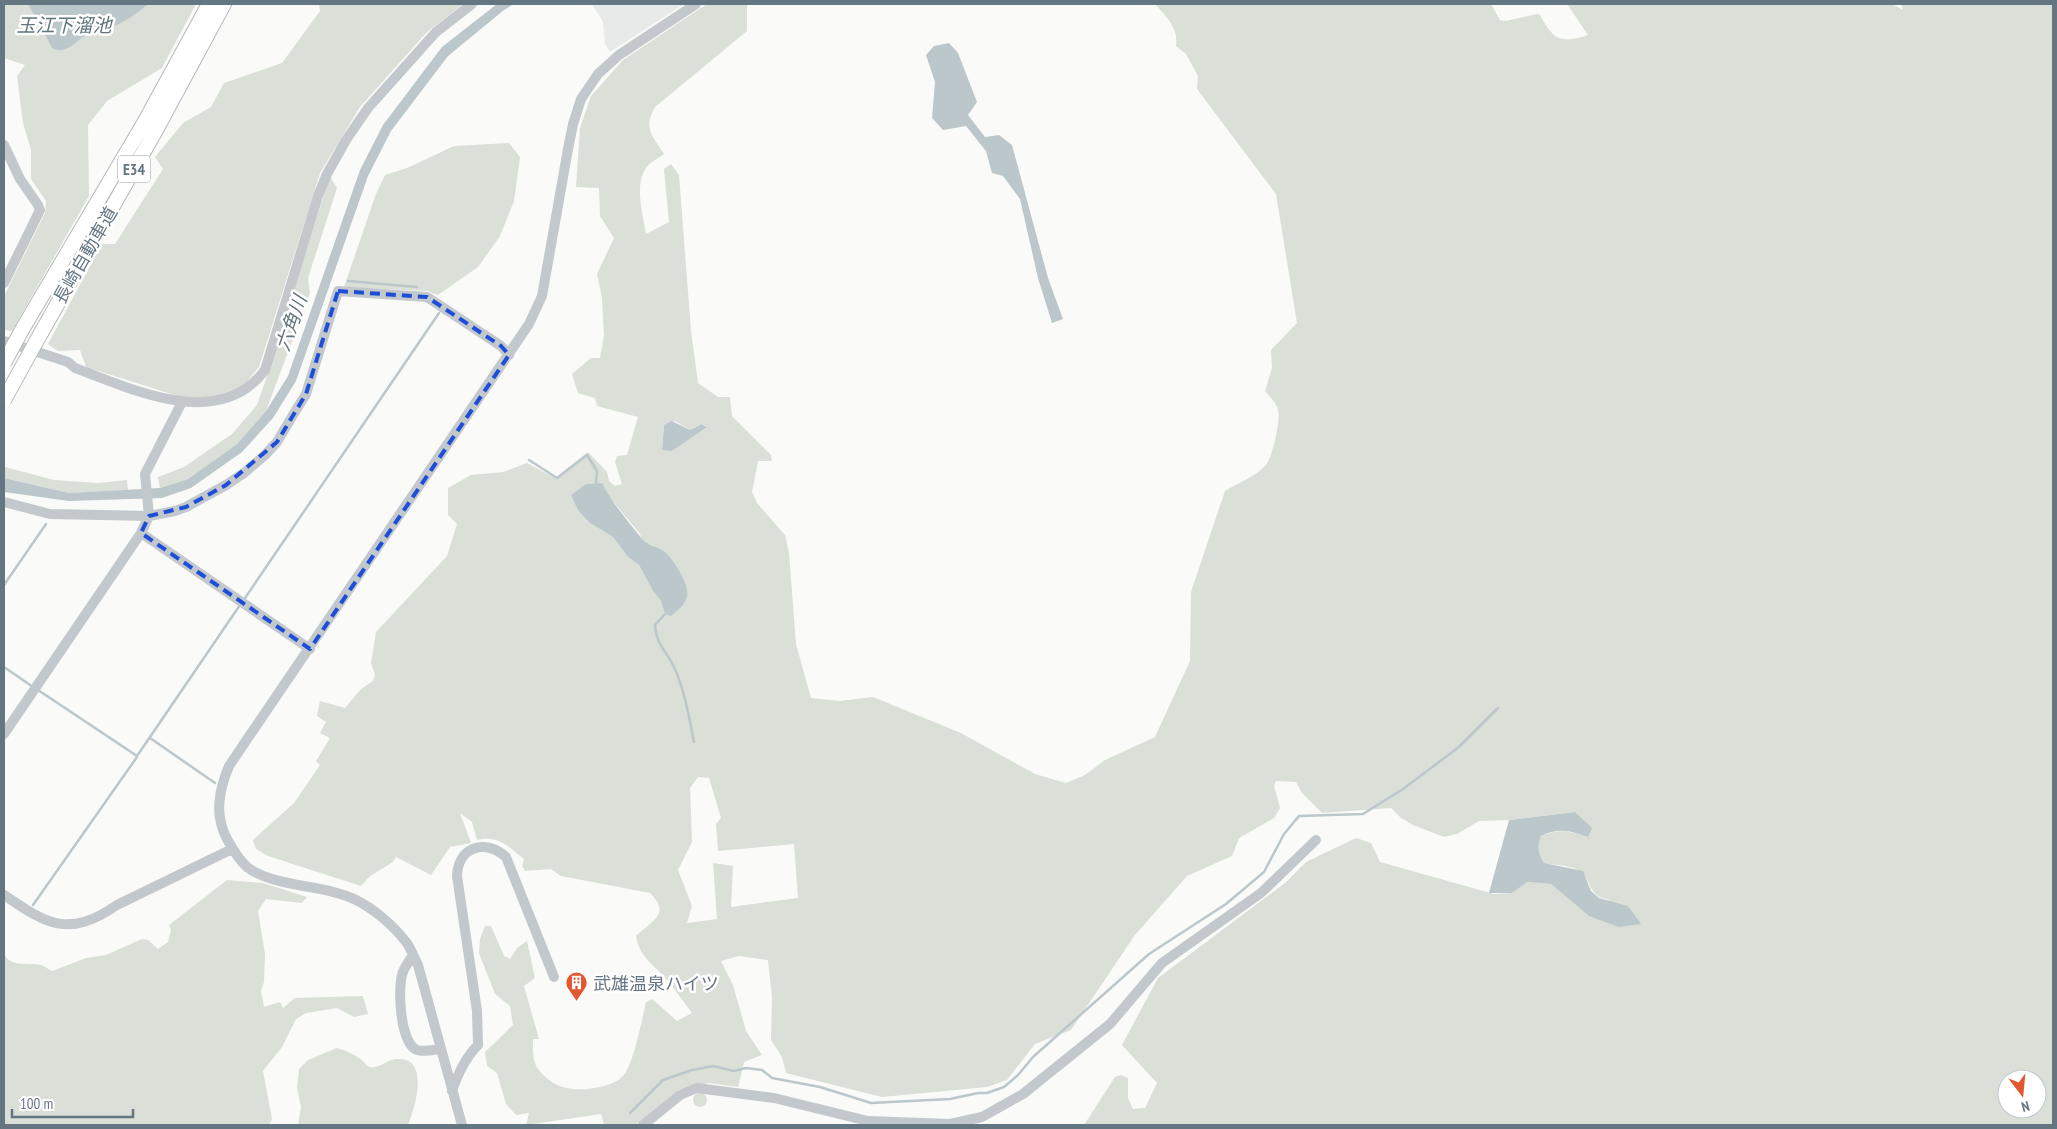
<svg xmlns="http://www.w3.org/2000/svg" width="2057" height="1129" font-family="'PT Sans Narrow','Noto Sans JP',sans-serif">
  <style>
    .built { fill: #e8e9e9 }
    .green { fill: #dadfd7; fill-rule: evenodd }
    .water { fill: #bbc7cb }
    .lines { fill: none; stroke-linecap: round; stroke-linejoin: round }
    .stream { stroke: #bbc7cb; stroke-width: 2.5 }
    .highway-casing { stroke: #b4b9bd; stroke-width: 16 }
    .minor { stroke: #c3c8cc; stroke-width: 10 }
    .highway { stroke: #fff; stroke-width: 14 }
    .highway-bridge-casing { stroke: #b4b9bd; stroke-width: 16; stroke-linecap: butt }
    .highway-bridge { stroke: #fff; stroke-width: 14 }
    .marked { fill: none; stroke: #1d4ed8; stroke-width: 4; stroke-dasharray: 10 6; stroke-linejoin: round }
    .labels { text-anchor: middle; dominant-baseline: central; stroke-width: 5; stroke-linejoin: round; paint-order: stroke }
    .shield { fill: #fff; stroke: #939fa8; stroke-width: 1 }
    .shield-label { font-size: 16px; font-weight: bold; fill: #657683 }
    .street-label { font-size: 18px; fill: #657683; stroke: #fff }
    .poi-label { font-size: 18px; fill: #657683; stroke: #fff; text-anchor: start }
    .water-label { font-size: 19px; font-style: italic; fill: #60757c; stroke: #fff }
  </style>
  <rect width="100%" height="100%" fill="#fafaf8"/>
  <path class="built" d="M592,4H684L610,52L605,44L603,22Z"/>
  <path class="green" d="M4,4H28L52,48L75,43L87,34L109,29L125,21L149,4H196L162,68L107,101L88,125L89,196L12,331L4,330V296L45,213L46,201L31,179V150L23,123L17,76L25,65L4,58Z
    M319,4H463L427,32L360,107L320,173L259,367L244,385L219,396L190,400L86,367L80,350L58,351L48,344L102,244H115L163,169L155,157L183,123L211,107L224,83L282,63L320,11Z
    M707,4H747V31L655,107C643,129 652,135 664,154C659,158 650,162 646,168C634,186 643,214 646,234L669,222L664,169L671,164L679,175L691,331L698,383L718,397H730L732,416L771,455L772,461H758L752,492L757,503L785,535L789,553L796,644L811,698L840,701L873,697L961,733L1035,774L1066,783L1085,775L1105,760L1155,737L1190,661L1191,592L1225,491C1238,483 1254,477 1265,466C1272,460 1281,419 1278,410C1277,403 1269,396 1265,391L1272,368L1271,350L1297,323L1276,194L1197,89L1198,76L1186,54L1176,46C1179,29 1166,16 1155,4H1491L1500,20L1506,21L1537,14L1540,15C1553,40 1561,44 1588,35L1567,4H1892L1903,10L1901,4H2053V1125H1084L1115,1077L1121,1075L1128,1078V1098L1133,1109L1145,1108L1157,1083L1122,1045L1158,978L1285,883L1306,862L1356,838L1371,843L1380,862L1494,894L1512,893L1526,882L1551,884L1589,916L1610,900C1584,896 1595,878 1576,869C1567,865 1553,865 1544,863C1538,853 1537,847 1541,836C1559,828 1570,831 1588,837L1575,812L1509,820L1479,821L1457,834L1444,837L1413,825L1401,818L1391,808L1322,813L1302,793L1296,782L1276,781L1274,786L1280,808L1274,818L1239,838L1232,856L1187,876L1135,935L1071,1030L1035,1044L1007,1080L987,1087L882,1097L786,1073L782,1057L771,1040L772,998L768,960L739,956L721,961L733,985L746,1031L762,1055L744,1062L738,1087L709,1083L678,1090L635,1125H604L601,1114L526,1125L529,1113L516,1115L506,1104L497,1073L487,1066L485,1052L513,1025L510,1006L495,994L479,953L480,939L485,926H491L504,956L510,959L517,948L527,941L535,978L524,986L539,1039H533C533,1048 532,1061 538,1069C556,1092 578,1092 604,1086C611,1084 619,1081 624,1075C634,1062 642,1019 646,1002L652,999L677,1021L692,1013C684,1002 676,991 668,981C654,964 640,959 636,936C653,920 671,914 650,893L561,876L551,869L525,871L522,866L524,859C507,846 499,835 477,840L472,822L460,813L471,843L450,847L431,875L396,857L393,862L370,876L361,886L268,856L256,849L253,840L294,803L320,765L316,761L330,738L320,733L326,722L317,716L320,701L345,708L361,689L373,681L375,675L371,663L376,632L447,556L457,524L448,515V488L471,475L503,472L527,463L555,478L588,452L607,472L609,481L615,486L622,484L615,462L617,456L627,455L638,417L597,406L595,398L578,393L572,374L591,358H600L604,336L602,298L597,274L614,238L600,216L599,188L576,187L580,128L591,96L623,60ZM675,421L690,430L702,424L707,426L672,451L662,449L664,425ZM601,483L608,495L640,534L642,540L665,552V614L661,601L653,591L639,565L628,557L613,537L590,523L586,484ZM698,777L709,778L721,818L716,824L718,851L794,844L798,898L731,907L733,866L713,863L717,919L687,923L692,906L678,870L692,842L690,788ZM2007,1079H2037V1109H2007Z
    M509,143L520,157L514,201L500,236L478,267L438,295L427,291L344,287L376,194L385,175L407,168L454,146Z
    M330,176L337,188L308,278L310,293L266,411L237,444L188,479L160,488L158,477L184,467L232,434L257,405L269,370Z
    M5,467L54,480L98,483L127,480L128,490L69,493L4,478Z
    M227,880L263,883L307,897L302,903L266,899L258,911L265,954L264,982L261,991L264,1007L280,1002L283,1008L295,998L363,996L368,1014L354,1017L337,1008L306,1013L296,1019L282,1047L263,1071L272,1119L269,1125H4V953C9,968 28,962 41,965C44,966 48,969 52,971L86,958L106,955L142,939L148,940L158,949L168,942L171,930L169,925Z
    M337,1048C346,1051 354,1054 362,1060C365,1063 366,1066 370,1067C378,1069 387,1060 396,1059C431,1056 415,1108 408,1125H298L301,1107L297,1088L299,1069L308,1060Z
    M693 1100a7 7 0 1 1 14 0a7 7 0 1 1-14 0Z"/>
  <path class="water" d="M28,4H149C136,13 124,24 109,28C101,31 93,30 86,35C75,42 66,55 52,48Z
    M497,4H514L504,10L448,56L391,131L368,176L296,381L273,418L242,452L191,488L162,498L69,501L4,492V478L69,493L160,488L188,479L237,444L266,411L288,376L360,170L383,125L442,47Z
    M949,43L958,53L977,102L968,115L985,137L999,135L1012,145L1048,278L1063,319L1052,323L1038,278L1020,199L1003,176L992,173L986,151L966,126L943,130L932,118L935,82L926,55L934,46Z
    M672,421L690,430L702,424L707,427L672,451L662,450L664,425Z
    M602,483C612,503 628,521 642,539C647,545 659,547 665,552C673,559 690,585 687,596C685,605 678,610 671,616L665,614L661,601L653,591L639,565L628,557L613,537L590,523L578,510L571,495L586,484Z
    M1575,812L1592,828L1588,837C1570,831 1559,827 1541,836C1537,847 1538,853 1544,863L1583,871L1591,891L1599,898L1628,906L1641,924L1619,927L1589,916L1551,884L1527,882L1512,893H1489L1509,820Z"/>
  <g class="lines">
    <path class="stream" d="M348,281L417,287
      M529,460L557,478L587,455L597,471L596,483
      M4,585L46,524
      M243,601L439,313
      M665,614L655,625C656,645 666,650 674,667C685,691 689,717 694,742
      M4,667L33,687
      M38,690L137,756L240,605
      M150,738L215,783
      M33,905L137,757
      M630,1113L663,1080L692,1070L713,1066L734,1071L746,1068L762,1070L772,1078L820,1087L871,1103L950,1099L978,1093H987L1004,1087L1018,1075L1033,1057L1149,954L1226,904L1264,872L1284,834L1299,816L1363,814L1403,789L1459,747L1498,708"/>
    <defs>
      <path id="highway" d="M23,328L144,123L209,4
        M41,333L156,130L224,4"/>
    </defs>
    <use href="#highway" class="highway-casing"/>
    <path class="minor" d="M4,145L20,179L38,205L40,210L4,283
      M4,341L68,362L75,368C132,389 219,432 265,370L318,196L327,174L346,140L368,108L436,32L472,4
      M4,502L50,514L149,516L175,511L186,507L226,485L244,473L265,455L277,442L293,415L306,394L338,291L427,297L501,346L509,355
      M141,533L310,649
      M4,734L141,533L149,516L145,474L182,402
      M4,895C48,925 69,938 117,905L232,849
      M413,955C410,960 405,966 403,972C397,986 400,1044 417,1050C425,1052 433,1050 440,1049
      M452,1091C458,1073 465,1058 478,1045L477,1011L457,876C458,847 485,838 506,857L554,977
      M868,1121L950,1124L982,1117L1023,1094L1110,1024L1162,963L1261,893L1316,840
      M462,1125L418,965C414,958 411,948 406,942C393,925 374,909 356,900C325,884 274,888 247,867C239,860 232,848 227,839C214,815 219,790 229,766L529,324L542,296L568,149L573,124L581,99L598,74L619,55L696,4
      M643,1125L680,1095L697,1088L774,1098L868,1121V1125"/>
    <use href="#highway" class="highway"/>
    <defs>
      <path id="highway-bridge" d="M4,363L23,328
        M4,400L41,333"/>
    </defs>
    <use href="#highway-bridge" class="highway-bridge-casing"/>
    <use href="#highway-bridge" class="highway-bridge"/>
  </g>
  <path class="marked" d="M338,291L427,297L501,346L509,355L310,649L141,533L149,516L186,507L226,485L277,442L306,394Z"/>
  <defs>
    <symbol id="building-pin" viewBox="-11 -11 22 30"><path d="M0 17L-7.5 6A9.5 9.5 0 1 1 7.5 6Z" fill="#e4572e" stroke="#fff"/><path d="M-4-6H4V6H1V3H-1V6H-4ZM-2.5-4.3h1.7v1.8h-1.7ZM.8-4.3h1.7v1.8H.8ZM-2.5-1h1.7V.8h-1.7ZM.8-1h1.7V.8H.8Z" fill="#fff"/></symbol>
  </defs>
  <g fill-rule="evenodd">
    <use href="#building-pin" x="564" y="970" width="25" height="34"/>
  </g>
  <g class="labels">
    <rect class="shield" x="118" y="155.5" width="32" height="27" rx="4"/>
    <g class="shield-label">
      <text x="134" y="169">E34</text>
    </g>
    <g class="street-label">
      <text transform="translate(85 255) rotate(-60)">長崎自動車道</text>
    </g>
    <g class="poi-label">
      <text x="593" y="983">武雄温泉ハイツ</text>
    </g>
    <g class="water-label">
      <text x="64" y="25">玉江下溜池</text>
      <text transform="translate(291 323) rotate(-71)">六角川</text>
    </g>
  </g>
  <rect width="2057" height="1129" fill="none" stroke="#657683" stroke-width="10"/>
  <g transform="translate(2022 1094) rotate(164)"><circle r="24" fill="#ffffff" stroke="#c1c8cd"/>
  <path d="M0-4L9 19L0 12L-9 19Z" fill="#e4572e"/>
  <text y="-8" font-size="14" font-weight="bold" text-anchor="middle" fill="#657683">N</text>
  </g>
  <path d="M12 1109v8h121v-8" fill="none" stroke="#657683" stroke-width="2.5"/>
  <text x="20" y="1109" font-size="15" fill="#657683" stroke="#ffffff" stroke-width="4" paint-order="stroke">100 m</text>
</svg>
